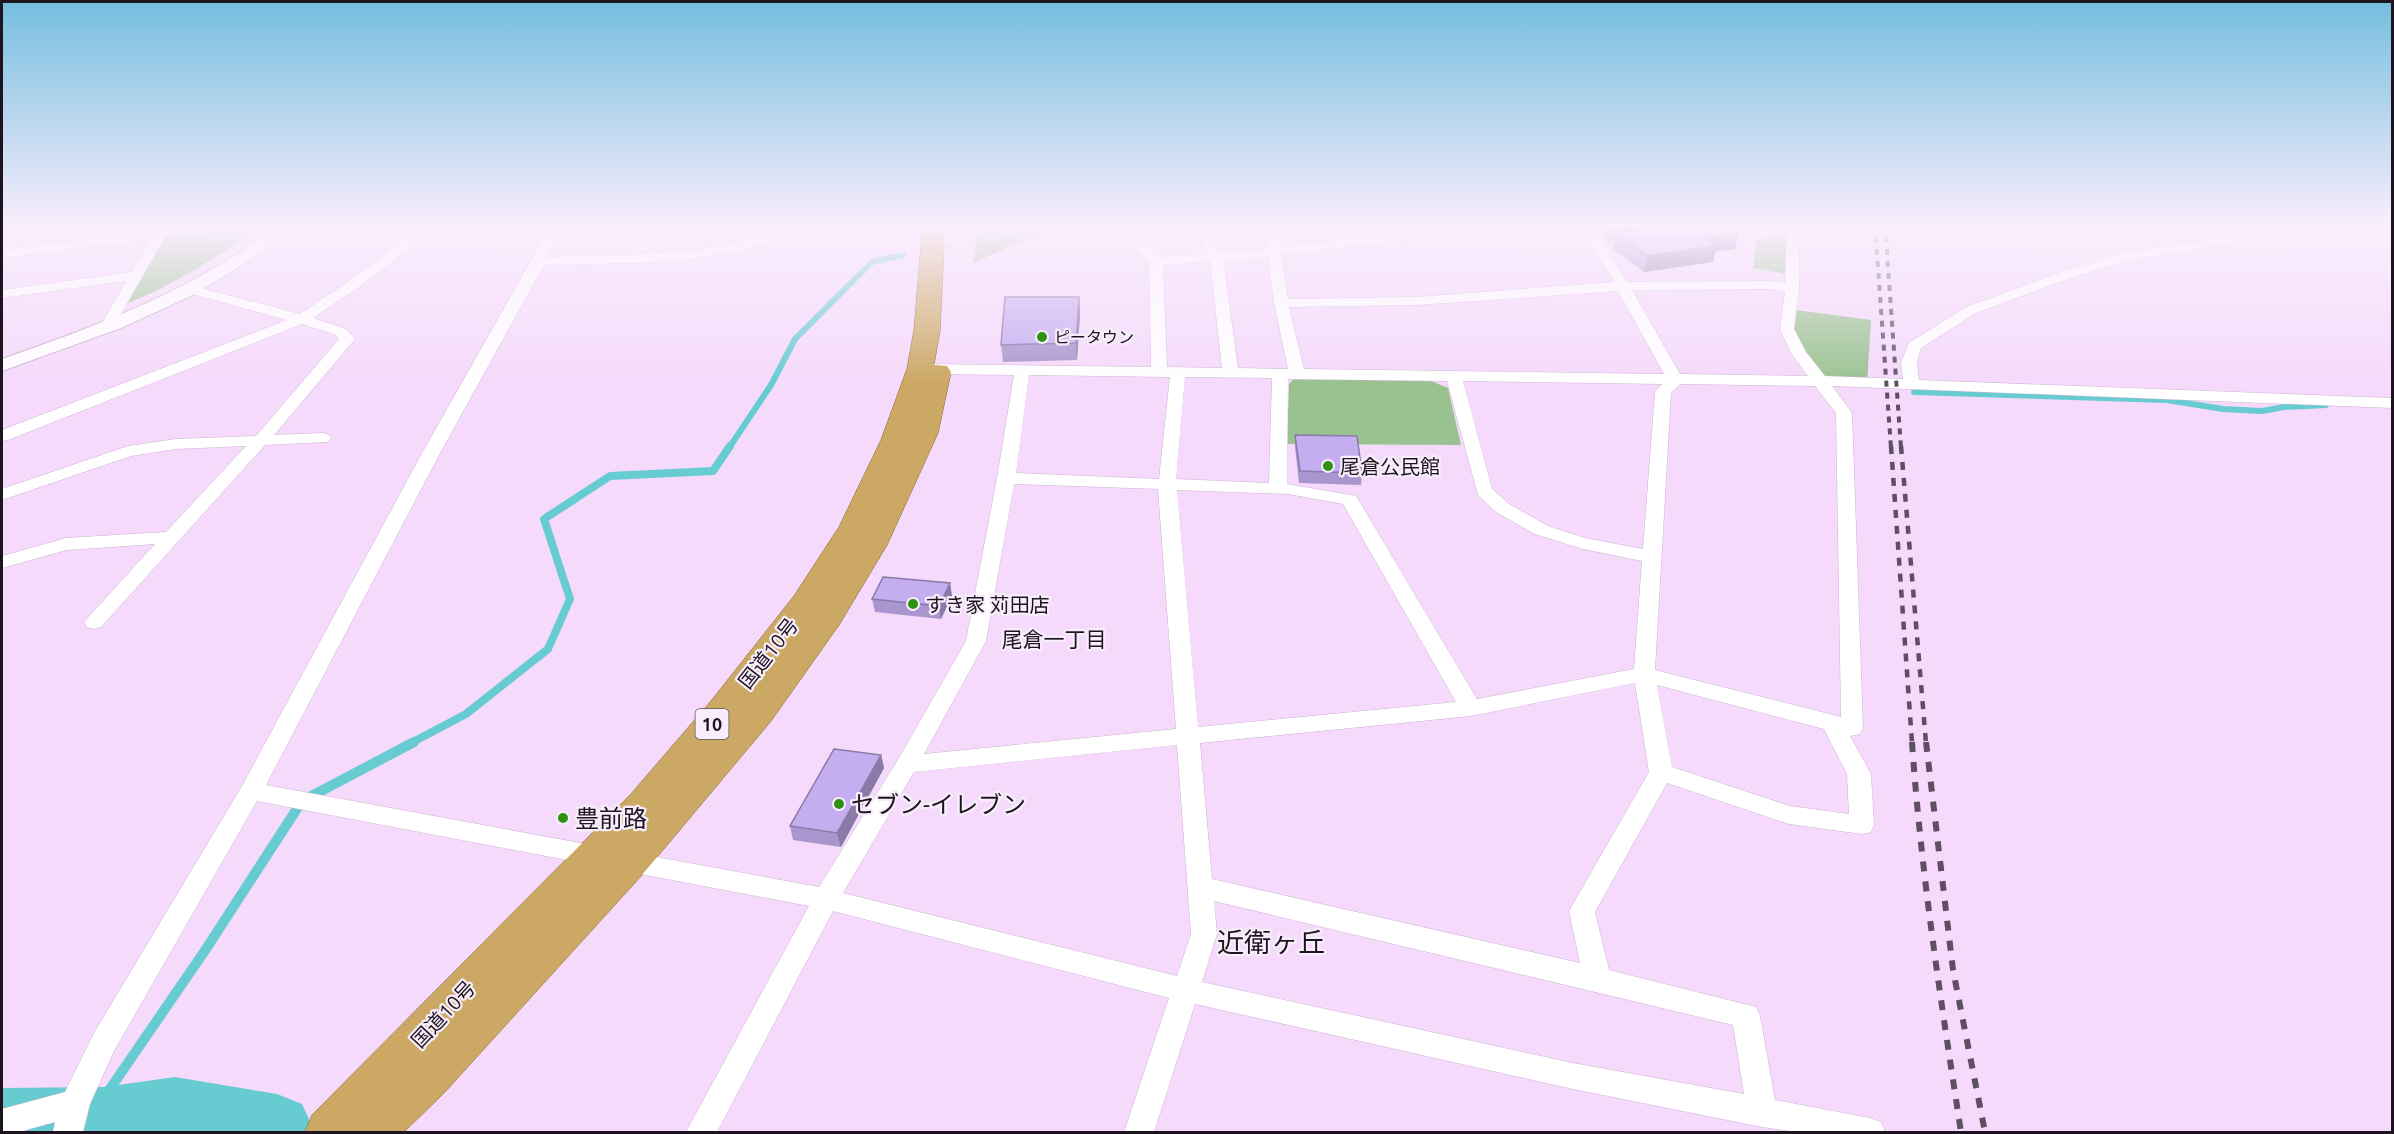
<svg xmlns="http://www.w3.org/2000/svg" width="2394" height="1134" font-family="Ubuntu,'Noto Sans JP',sans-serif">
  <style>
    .green { fill: #99c290 }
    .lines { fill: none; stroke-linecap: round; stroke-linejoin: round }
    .stream-far2 { stroke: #66ccd2; stroke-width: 6 }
    .stream-far1 { stroke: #66ccd2; stroke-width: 8 }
    .stream { stroke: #66ccd2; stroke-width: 10 }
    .river { fill: #66ccd2; fill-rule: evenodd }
    .minor-casing { stroke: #cdb3d2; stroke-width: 1 }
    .tertiary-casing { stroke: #cdb3d2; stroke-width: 2 }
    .trunk-casing { stroke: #866634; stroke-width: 1 }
    .minor { fill: #fff; fill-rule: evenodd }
    .tertiary { fill: #fff; fill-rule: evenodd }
    .trunk { fill: #cba864; fill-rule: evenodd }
    .rail-far2 { stroke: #5f4f62; stroke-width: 4; stroke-dasharray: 6 6; stroke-linecap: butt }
    .rail-far1 { stroke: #5f4f62; stroke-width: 4.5; stroke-dasharray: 8 8; stroke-linecap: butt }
    .rail { stroke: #5f4f62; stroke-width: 6; stroke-dasharray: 10 10; stroke-linecap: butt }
    .wall { fill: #a996ce }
    .shaded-wall { fill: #8a7aa8 }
    .building { fill: #c5aef0; stroke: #8a7aa8; stroke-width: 1.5 }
    .poi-dot { fill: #2d9111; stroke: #f8eefb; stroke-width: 2 }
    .labels { text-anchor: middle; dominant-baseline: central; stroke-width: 4.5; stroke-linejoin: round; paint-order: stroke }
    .far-poi-label { font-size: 16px; fill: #1e1420; stroke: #f8eefb; text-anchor: start }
    .shield { fill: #f8eefb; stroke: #5f5562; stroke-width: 1.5 }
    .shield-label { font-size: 18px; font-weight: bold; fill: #1e1420 }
    .poi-label { font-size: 20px; fill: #1e1420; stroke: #f8eefb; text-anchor: start }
    .street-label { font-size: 20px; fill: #1e1420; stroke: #f8eefb }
    .neighbourhood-label { font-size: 21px; fill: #1e1420; stroke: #f8eefb }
    .near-poi-label { font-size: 24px; fill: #1e1420; stroke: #f8eefb; text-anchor: start }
    .near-quarter-label { font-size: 27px; fill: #1e1420; stroke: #f8eefb }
  </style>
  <rect width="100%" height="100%" fill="#f5dafb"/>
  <path class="green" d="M260,225C217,259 166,289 114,309L152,236Z
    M1028,225H1059L973,263L976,243L1001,237Z
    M1793,237L1792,275L1753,268L1757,239Z
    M1788,309L1871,320L1867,383L1821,381L1799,353Z
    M1294,379L1431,381L1448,388L1461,445L1287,444L1289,384Z"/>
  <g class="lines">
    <path class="stream-far2" d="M980,239L1013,225
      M1914,392L2167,400L2223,409L2262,411L2284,407L2326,405
      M729,448L771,385L795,339L872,262L903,255"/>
    <path class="stream-far1" d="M411,743L466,714L548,649L570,599L544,519L610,476L713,471L730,446"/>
    <path class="stream" d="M88,1121L206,949L302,801L414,742"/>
    <path class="river" d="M175,1077L277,1094L302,1104L313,1128L311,1132H2V1088L104,1087Z"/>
    <defs>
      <path id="minor" d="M160,225H170V229L205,225H238L232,229L165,237L113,328L108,329L101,325L126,281L2,298V290L131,272L151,239L2,258V250L156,231Z
        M414,225H426C398,265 353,290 313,318L346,329L355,339L274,435L322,433L328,434L331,438L328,442L265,445L101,627L94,629L87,627L84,622L155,544L67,550L2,568V556L66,538L166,532L246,446L176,449L131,456L2,500V489L128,446L176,439L256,436L339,339L336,335L302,324L8,440L2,441V430L287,320L185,292L183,289L185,286L190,285L300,314C339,287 383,262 414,225Z
        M551,225H563L548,257C605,254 662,256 719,247C747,242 780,222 807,225L806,228C779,239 751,249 722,254C664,265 603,263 544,265L439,455L266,785L819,887L899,758L966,641L997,478L1014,375L925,374L917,369L925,364L1151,367L1149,262L1105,225H1118L1159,257L1207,253L1192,225H1204L1220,252L1267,249L1264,225H1276L1280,247L1469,225H1503L1497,229L1281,255L1288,299L1417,297L1614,282L1580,225H1592L1627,282L1770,281L1785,283L1787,229L1784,225H1799V289L1794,329L1806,352L1825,376L1903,379L1901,362L1909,343L1966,307L2069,269L2127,252L2222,238L2251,225H2267L2266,228L2230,244L2133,259L2079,275L1976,313L1921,348L1917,362L1919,380L2392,398V408L1832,386L1852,413L1863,728L1860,734L1850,736L1871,774L1874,825L1871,832L1862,834L1789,824L1667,783L1595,912L1609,970L1756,1007L1760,1016L1775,1100L1870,1118L1881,1122L1885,1132H1797L1762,1127L1573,1089L1195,1004L1154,1132H1124L1169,998L833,911L717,1132H686L809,906L257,801L114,1051L90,1104L83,1132H53L55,1122L19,1132H2V1109L65,1092L94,1033L242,786L421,455ZM1268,257L1274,303L1288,369L1238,368L1223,260ZM1210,261L1222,368L1167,367L1163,265ZM1770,289L1785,292L1780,329L1791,353L1808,376L1680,374L1632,290ZM1618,291L1664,374L1304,369L1289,307L1417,305ZM1029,375L1170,377L1159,479L1016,473ZM1185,377L1272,378L1269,483L1176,479ZM1288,379L1447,381L1478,495L1496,512L1535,534L1583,549L1642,561L1634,669L1477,699L1356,496L1287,484ZM1463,381L1662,384L1655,392L1643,549L1585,538L1548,526L1509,504L1492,489ZM1680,384L1815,386L1836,413L1841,717L1655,670L1671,393ZM1014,484L1158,489L1176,729L924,754L986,641ZM1177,490L1288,494L1343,504L1456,702L1198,727ZM1635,683L1649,772L1569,911L1580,963L1212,879L1200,743L1471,716ZM1657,685L1824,729L1847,774L1849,814L1790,806L1672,767ZM1177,745L1191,934L1177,976L843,893L914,772ZM1214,901L1733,1025L1744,1094L1573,1063L1202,982L1217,934Z
        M984,225H1002C991,236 970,233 956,238C946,242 939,249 928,247L926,244L949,231Z
        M2338,225H2392V233L2344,229Z"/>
      <path id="tertiary" d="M279,225H296L263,252L195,294L121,328L2,371V359C100,325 196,289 279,225Z"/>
      <path id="trunk" d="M923,225H945L940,330L934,365L947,366L951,372L938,433L887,545L839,625L771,721L642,875L444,1093L404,1132H305L312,1115L631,794L711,701L794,596L839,527L881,440L907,369L914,330Z"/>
    </defs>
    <use href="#minor" class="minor-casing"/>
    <use href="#tertiary" class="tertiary-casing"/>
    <use href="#trunk" class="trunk-casing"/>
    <use href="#minor" class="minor"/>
    <use href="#tertiary" class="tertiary"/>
    <use href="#trunk" class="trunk"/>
    <path class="rail-far2" d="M1875,225L1891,448
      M1885,225L1901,448"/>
    <path class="rail-far1" d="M1891,446L1912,743
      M1901,446L1926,743"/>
    <path class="rail" d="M1912,742C1921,873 1941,1002 1961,1132
      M1926,742L1953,970L1985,1132"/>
  </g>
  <path class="wall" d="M1602,225H1766L1733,229L1735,249L1716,251L1713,262L1644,272L1612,249L1614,241L1607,242L1600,231Z
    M1079,297L1080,314L1077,360L1003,362L1001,345Z
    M1295,435L1362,473L1361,485L1299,483L1295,447Z
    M950,583L952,596L941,619L875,612L872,599Z
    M881,755L884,768L841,847L793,840L790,826Z"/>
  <path class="shaded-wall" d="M1661,225H1766L1657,239Z
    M1739,233L1735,249L1716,251L1713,262L1644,272L1647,256L1705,238Z
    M1079,297L1080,314L1077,360L1076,343Z
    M950,583L952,596L941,619L939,606Z
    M881,755L884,768L841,847L837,833Z"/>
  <path class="building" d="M1605,225H1654L1658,228L1646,229L1609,231Z
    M1681,225H1727L1739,233L1705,238L1717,246L1647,256L1616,233Z
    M1005,297H1079L1076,343L1001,345Z
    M1295,435L1357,436L1362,473L1300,471Z
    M883,577L950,583L939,606L872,599Z
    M834,749L881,755L837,833L790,826Z"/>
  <linearGradient id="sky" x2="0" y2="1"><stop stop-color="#74bedf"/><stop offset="0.59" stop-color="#faeefd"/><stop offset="1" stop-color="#faeefd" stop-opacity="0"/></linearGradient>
  <rect width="2394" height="383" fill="url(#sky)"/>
  <g class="poi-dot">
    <circle cx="1042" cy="337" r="6"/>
    <circle cx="1328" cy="466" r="6"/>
    <circle cx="913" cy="604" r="6"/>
    <circle cx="839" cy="804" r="6"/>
    <circle cx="563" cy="818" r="6"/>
  </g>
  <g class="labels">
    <g class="far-poi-label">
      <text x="1054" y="337">ピータウン</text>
    </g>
    <rect class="shield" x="695.5" y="709" width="33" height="30" rx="4.5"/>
    <g class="shield-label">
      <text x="712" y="724">10</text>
    </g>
    <g class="poi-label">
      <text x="1340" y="466">尾倉公民館</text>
      <text x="925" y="604">すき家 苅田店</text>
    </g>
    <g class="street-label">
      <text transform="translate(768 653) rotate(-52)">国道10号</text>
      <text transform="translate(443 1014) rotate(-47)">国道10号</text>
    </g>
    <g class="neighbourhood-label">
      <text x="1054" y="639">尾倉一丁目</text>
    </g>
    <g class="near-poi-label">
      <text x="851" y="804">セブン-イレブン</text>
      <text x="575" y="818">豊前路</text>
    </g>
    <g class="near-quarter-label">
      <text x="1271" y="942">近衛ヶ丘</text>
    </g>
  </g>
  <rect width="2394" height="1134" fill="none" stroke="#1e1420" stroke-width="6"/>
</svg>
